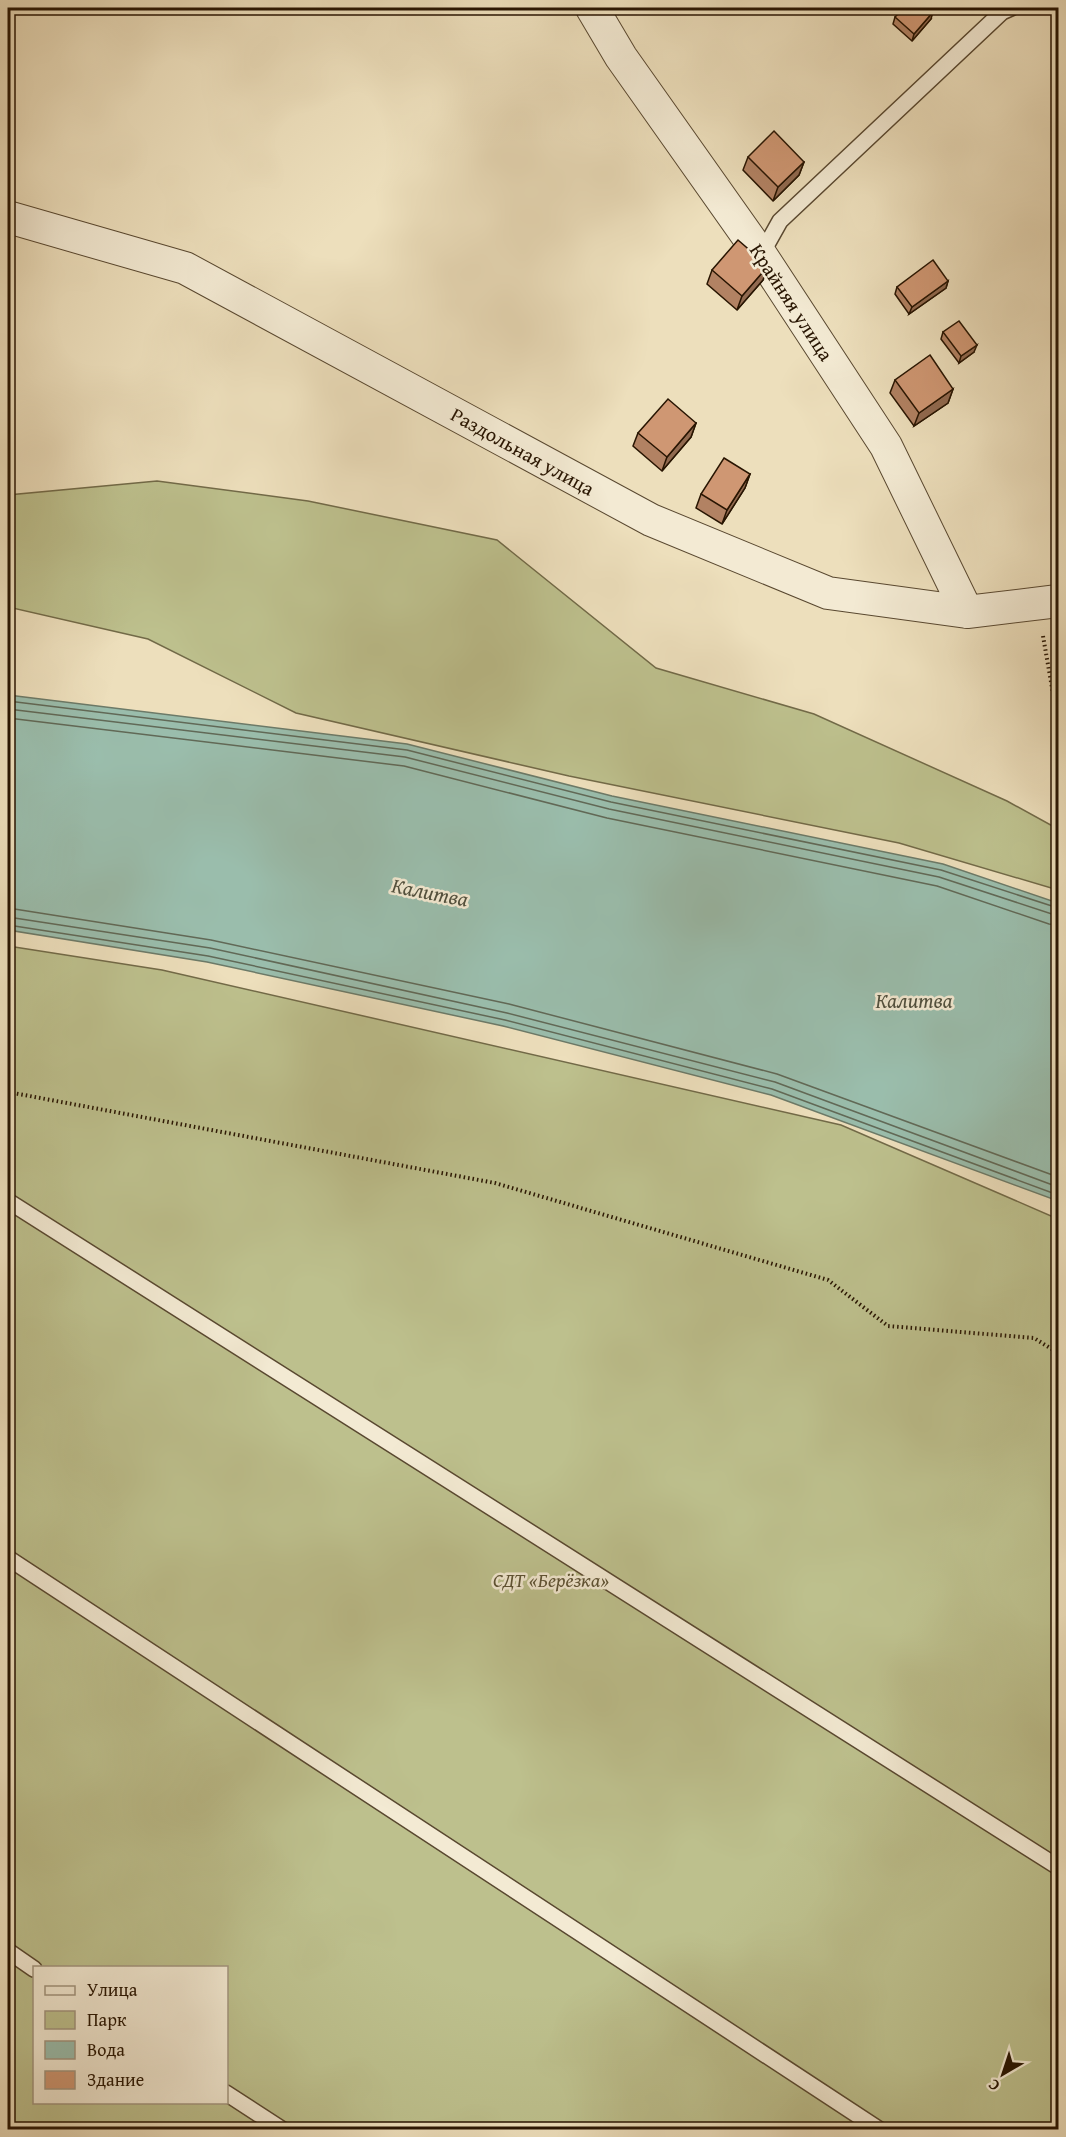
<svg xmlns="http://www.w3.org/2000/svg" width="1066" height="2137" font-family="'Gentium Book Plus',serif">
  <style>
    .green { fill: #bdc08d; stroke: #726a48; stroke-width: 1.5; fill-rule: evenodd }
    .water { fill: #9abdac; stroke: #6c7a68; stroke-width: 1.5 }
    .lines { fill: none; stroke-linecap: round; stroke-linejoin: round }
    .shore { stroke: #616957; stroke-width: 1.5 }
    .lane-casing { stroke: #594830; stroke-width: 18 }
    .street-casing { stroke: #594830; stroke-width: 34 }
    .path { stroke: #281502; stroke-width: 4; stroke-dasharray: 1.5 3; stroke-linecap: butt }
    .lane { stroke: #f3ead3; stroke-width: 15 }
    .street { stroke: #f3ead3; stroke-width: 32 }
    .wall { fill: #b28263; stroke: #281502; stroke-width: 1.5 }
    .shaded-wall { fill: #916a50; stroke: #281502; stroke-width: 1.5 }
    .building { fill: #cf9773; stroke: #281502; stroke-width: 1.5 }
    .labels { text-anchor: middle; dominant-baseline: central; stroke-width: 5; stroke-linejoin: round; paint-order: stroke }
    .street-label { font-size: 20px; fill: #281502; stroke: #f3ead3 }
    .park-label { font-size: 20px; font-style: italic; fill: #5c5133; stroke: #f3ead3 }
    .water-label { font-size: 21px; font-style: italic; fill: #50503e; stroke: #f3ead3 }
  </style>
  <rect width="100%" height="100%" fill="#eddfbc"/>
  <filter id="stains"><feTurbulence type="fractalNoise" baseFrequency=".00333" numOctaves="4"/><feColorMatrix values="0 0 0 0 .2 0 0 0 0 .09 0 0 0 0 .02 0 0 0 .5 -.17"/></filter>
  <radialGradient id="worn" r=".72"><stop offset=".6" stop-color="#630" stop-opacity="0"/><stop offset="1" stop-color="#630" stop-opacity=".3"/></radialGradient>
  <path class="green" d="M157,481L308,501L497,540L656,668L814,714L1007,801L1058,829V890L899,843L569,776L296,713L148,639L8,607V495Z
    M8,946L162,970L841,1125L1058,1219V2129H8ZM34,1968H226V2102H34Z"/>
  <path class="water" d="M8,695L407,744L612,796L943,864L1058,903V1201L771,1095L503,1026L207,962L8,930Z"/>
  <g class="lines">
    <path class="shore" d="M8,701L407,750L611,802L941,870L1058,908
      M8,709L405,757L609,809L939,877L1058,916
      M8,718L404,766L607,818L937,886L1049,924L1058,925
      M8,908L211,940L509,1004L777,1074L1058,1177
      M8,917L210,948L507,1013L775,1082L1058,1187
      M8,925L208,956L505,1020L772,1089L1058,1195"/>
    <defs>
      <path id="lane" d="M761,255L780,221L1002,12L1011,8
        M8,1201L1058,1867
        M8,1558L880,2130
        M8,1951L34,1969
        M226,2093L283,2130"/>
      <path id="street" d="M592,8L621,57L761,255L886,446L967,612
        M8,217L185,268L651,520L828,593L967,612L1058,601"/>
    </defs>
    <use href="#lane" class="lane-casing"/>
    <use href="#street" class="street-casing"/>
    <path class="path" d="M1043,636L1058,722
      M8,1092L495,1183L828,1280L888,1326L1034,1338L1058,1353"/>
    <use href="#lane" class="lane"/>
    <use href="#street" class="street"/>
  </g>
  <path class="wall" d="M895,17L931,19L912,41L893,24Z
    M748,157L804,162L799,175L773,201L743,170Z
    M712,270L763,280L737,310L707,284Z
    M948,281L946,288L909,314L895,294L897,287Z
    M943,332L974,352L959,363L941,339Z
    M895,380L953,389L948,403L914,426L890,393Z
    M696,423L691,437L662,471L633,446L638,433Z
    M750,474L745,488L722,524L696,508L701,494Z"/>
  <path class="shaded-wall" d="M933,12L931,19L912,41L914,34Z
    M804,162L799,175L773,201L778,187Z
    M768,266L763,280L737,310L742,296Z
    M948,281L946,288L909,314L912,307Z
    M977,345L974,352L959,363L961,356Z
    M953,389L948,403L914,426L919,413Z
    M696,423L691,437L662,471L667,457Z
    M750,474L745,488L722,524L727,510Z"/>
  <path class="building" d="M904,8H928L933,12L914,34L895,17Z
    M774,131L804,162L778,187L748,157Z
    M738,240L768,266L742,296L712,270Z
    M933,260L948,281L912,307L897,287Z
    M959,321L977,345L961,356L943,332Z
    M930,355L953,389L919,413L895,380Z
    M668,399L696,423L667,457L638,433Z
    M724,458L750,474L727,510L701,494Z"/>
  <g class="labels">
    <g class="street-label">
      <text transform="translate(792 302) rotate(57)">Крайняя улица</text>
      <text transform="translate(523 451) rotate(29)">Раздольная улица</text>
    </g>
    <g class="park-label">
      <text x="551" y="1579">СДТ «Берёзка»</text>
    </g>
    <g class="water-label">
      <text transform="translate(430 892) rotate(11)">Калитва</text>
      <text x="914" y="1000">Калитва</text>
    </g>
  </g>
  <rect width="1066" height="2137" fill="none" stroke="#eddfbc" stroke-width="30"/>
  <rect x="9" y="9" width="1048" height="2119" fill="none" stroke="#281502" stroke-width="3"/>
  <rect x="15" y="15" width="1036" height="2107" fill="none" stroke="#281502" stroke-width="1.5"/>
  <rect x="33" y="1966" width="195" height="138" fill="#f3ead3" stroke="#a2957f" stroke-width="1.5"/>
  <rect x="45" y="1986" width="30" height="9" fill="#f3ead3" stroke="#a2957f" stroke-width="1.5"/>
  <text x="87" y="1996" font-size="18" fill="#281502">Улица</text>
  <rect x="45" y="2011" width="30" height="18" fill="#bdc08d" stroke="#a2957f" stroke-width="1.5"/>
  <text x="87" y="2026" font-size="18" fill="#281502">Парк</text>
  <rect x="45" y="2041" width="30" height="18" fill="#9abdac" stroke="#a2957f" stroke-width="1.5"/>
  <text x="87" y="2056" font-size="18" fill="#281502">Вода</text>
  <rect x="45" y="2071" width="30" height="18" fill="#cf9773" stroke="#a2957f" stroke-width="1.5"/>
  <text x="87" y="2086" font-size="18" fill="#281502">Здание</text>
  <g transform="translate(1003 2074) rotate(219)" stroke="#f3ead3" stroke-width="4.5" paint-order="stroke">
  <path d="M0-4.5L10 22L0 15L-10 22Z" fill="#281502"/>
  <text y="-9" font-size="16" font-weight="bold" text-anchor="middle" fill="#281502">С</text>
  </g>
  <rect width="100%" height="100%" filter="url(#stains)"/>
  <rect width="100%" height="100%" fill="url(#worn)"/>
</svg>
